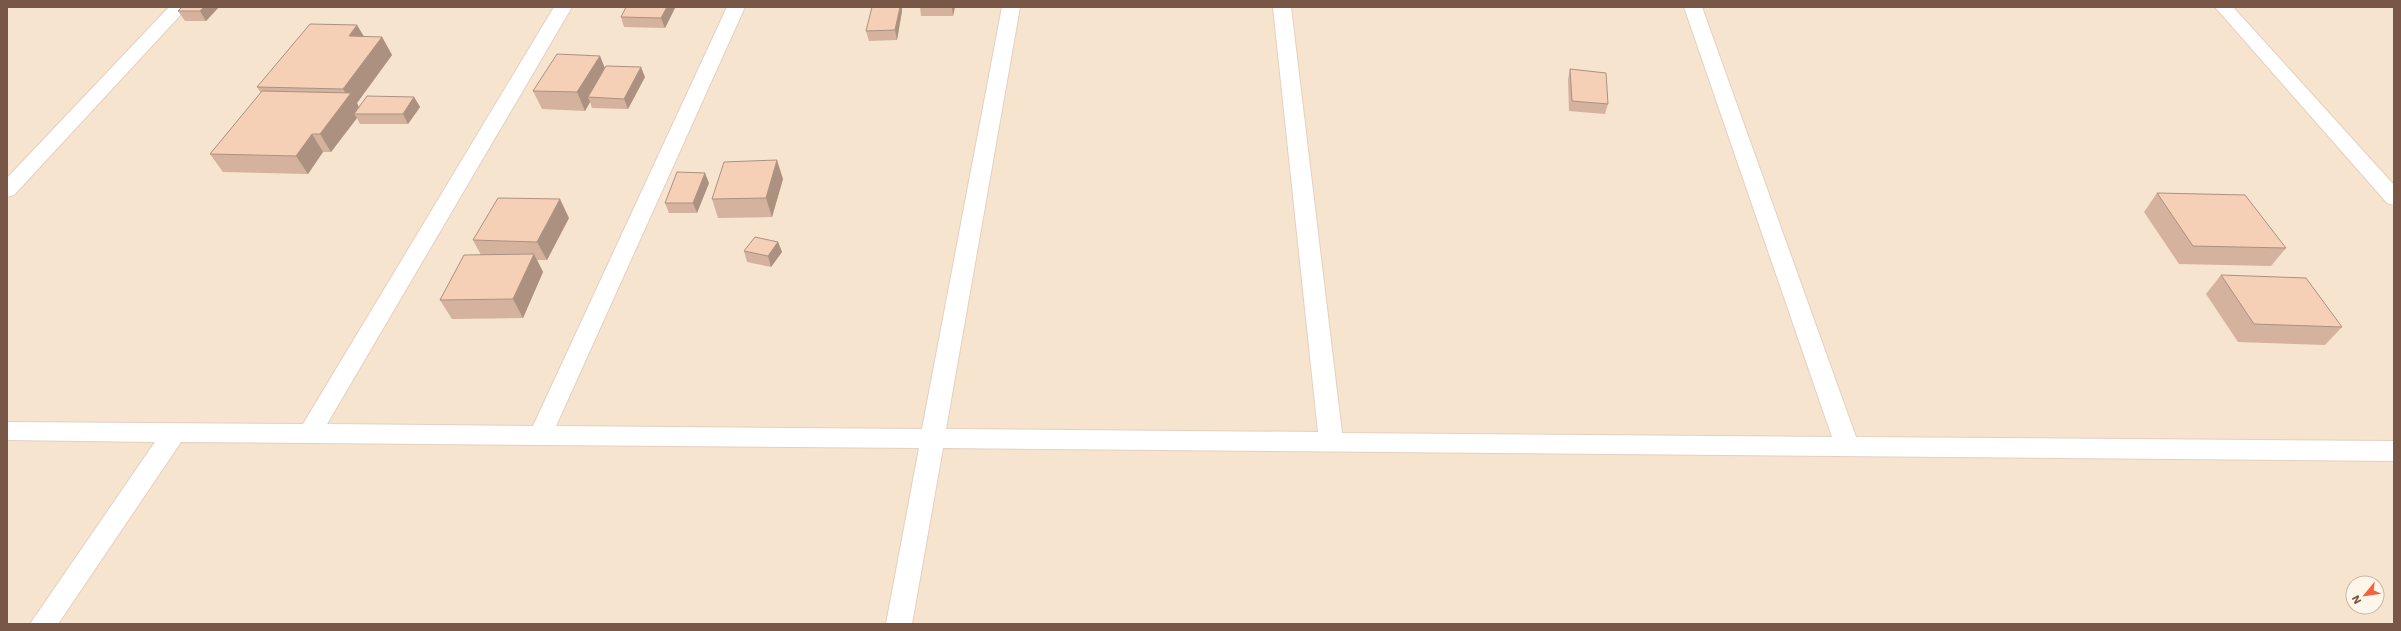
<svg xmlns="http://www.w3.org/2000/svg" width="2401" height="631" font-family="'Work Sans',sans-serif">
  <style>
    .residential { fill: #f6e4cf; fill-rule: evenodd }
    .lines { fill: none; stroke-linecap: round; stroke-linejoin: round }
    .minor-casing { stroke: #e5d0bf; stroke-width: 2 }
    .minor { fill: #fff; fill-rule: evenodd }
    .wall { fill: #d4b29d }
    .shaded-wall { fill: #ac9180 }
    .building { fill: #f6cfb7; stroke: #ac9180 }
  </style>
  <rect width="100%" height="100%" fill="#fef3e2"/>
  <path class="residential" d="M7,7H2394V624H7ZM2353,583H2377V607H2353Z"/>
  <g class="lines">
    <defs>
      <path id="minor" d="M169,7H188L14,195L7,197V178Z
        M554,7H572L327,424L533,426L727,7H745L556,426L922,429L1002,7H1020L946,429L1318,432L1273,7H1291L1342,433L1832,437L1684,7H1702L1856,437L2394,441V461L943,448L912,624H886L919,448L181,442L58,624H30L155,442L7,440V422L303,424Z
        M2215,7H2233L2394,185V205L2387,203Z"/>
    </defs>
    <use href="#minor" class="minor-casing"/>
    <use href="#minor" class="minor"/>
  </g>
  <path class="wall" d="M182,7H219L206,21H185L178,11Z
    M920,7H955L953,16H921Z
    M675,8L665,28L624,27L621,17Z
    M902,11L897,40L869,41L866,31Z
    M364,37H382L392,55L357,103L359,107L414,97L420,107L408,124H360L357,118L331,152H323L308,174L223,172L210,154L261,93L257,87Z
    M600,56L605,68L645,77L628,109L592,108L590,102L585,111L542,109L533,91Z
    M1570,69L1608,104L1605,114L1569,111L1568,79Z
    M783,179L772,217L718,218L712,199Z
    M709,183L697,213H669L665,203Z
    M2157,193L2286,248L2271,266L2179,264L2144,212Z
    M569,218L547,260H537L543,272L523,318L452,319L440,300L481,255L473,240Z
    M778,242L782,252L771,267L747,262L744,251Z
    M2221,275L2342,327L2325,345L2238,342L2206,294Z"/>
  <path class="shaded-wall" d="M204,7H219L206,21L200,11Z
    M667,7H675V8L665,28L661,18Z
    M900,7H902V11L897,40L895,30Z
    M952,7H955L953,16Z
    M357,25L368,43L349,36Z
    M382,37L392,55L357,103L361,112L354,114L357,118L331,152L320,134L348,97L343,89Z
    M600,56L607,74L588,97L590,102L585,111L577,92Z
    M641,67L645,77L628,109L624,99Z
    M414,97L420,107L408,124L403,114Z
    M312,134L323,152L308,174L296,156Z
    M777,160L783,179L772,217L766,198Z
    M705,173L709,183L697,213L693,203Z
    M560,199L569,218L547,260L537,242Z
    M778,242L782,252L771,267L768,256Z
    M534,254L543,272L523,318L513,299Z"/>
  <path class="building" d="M182,7H204L200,11H178Z
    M626,7H667L661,18L621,17Z
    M872,7H900L895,30L866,31Z
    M310,24L357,25L349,36L382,37L343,89L257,87Z
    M557,54L600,56L577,92L533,91Z
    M606,66L641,67L624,99L588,97Z
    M1570,69L1606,73L1608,104L1572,101Z
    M262,91L351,93L320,134H312L296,156L210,154Z
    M367,96L414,97L403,114H354Z
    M777,160L766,198L712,199L724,162Z
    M677,172L705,173L693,203H665Z
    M2157,193L2245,195L2286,248L2193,246Z
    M498,198L560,199L537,242L473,240Z
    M755,237L778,242L768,256L744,251Z
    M534,254L513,299L440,300L464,255Z
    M2221,275L2306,278L2342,327L2254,324Z"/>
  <rect width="2401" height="631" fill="none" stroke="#785746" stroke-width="16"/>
  <g transform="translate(2365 595) rotate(241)"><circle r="19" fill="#fff6ea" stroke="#c9b6a8"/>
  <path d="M0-3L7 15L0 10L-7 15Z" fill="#f3623c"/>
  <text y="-6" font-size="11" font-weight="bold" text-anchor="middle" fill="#785746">N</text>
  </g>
</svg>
